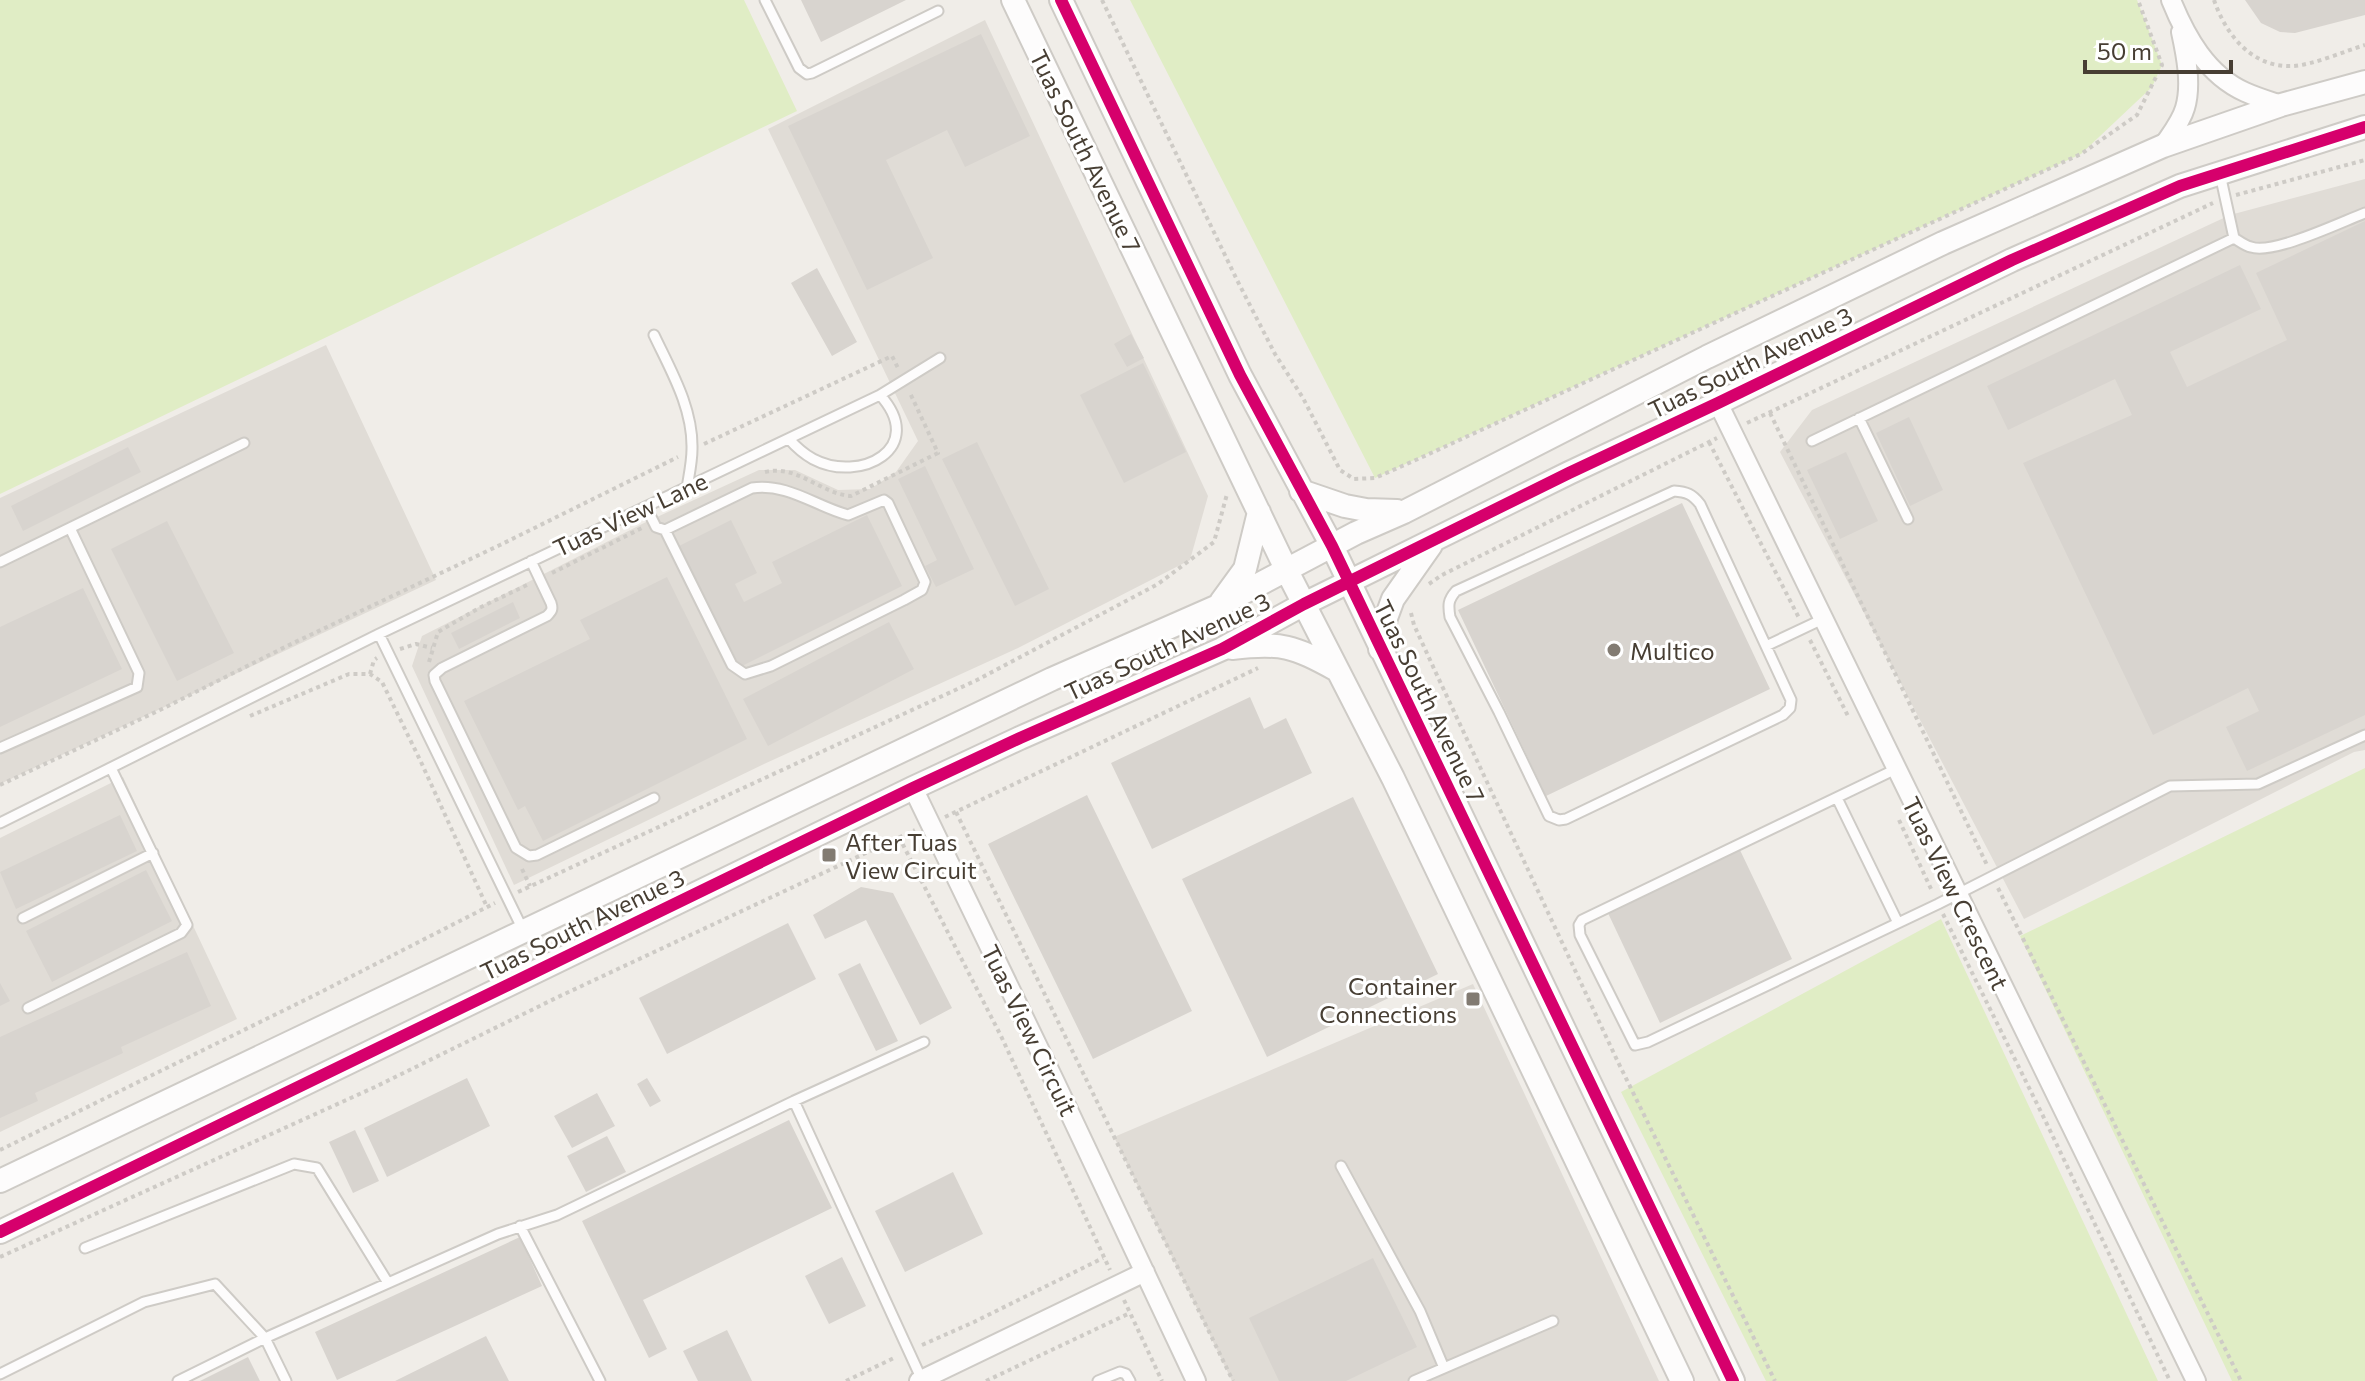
<svg xmlns="http://www.w3.org/2000/svg" width="2365" height="1381" font-family="Commissioner,sans-serif">
  <style>
    .industrial { fill: #e0dcd6 }
    .green { fill: #e0edc5 }
    .building { fill: #d8d4cf }
    .lines { fill: none; stroke-linecap: round; stroke-linejoin: round }
    .service-casing { stroke: #cecbc6; stroke-width: 13 }
    .minor-casing { stroke: #cecbc6; stroke-width: 22 }
    .tertiary-casing { stroke: #cecbc6; stroke-width: 26 }
    .path { stroke: #cecbc6; stroke-width: 4; stroke-dasharray: 4 4; stroke-linecap: butt }
    .service { stroke: #fdfcfc; stroke-width: 9 }
    .minor { stroke: #fdfcfc; stroke-width: 18 }
    .tertiary { stroke: #fdfcfc; stroke-width: 22 }
    .cycleway-casing { stroke: #fff; stroke-width: 17 }
    .cycleway { stroke: #d6006c; stroke-width: 12 }
    .poi-dot { fill: #827b72; stroke: #fff; stroke-width: 3 }
    .labels { text-anchor: middle; dominant-baseline: central; stroke-width: 6; stroke-linejoin: round; paint-order: stroke }
    .street-label { font-size: 24px; fill: #473e33; stroke: #fff }
    .poi-label { font-size: 24px; fill: #473e33; stroke: #fff; text-anchor: start }
  </style>
  <rect width="100%" height="100%" fill="#f0ede8"/>
  <path class="industrial" d="M985,20L1208,496L1190,560L1018,648L764,764L514,885L412,666L422,636L644,523L759,470H795L838,490L870,489L896,472L918,441L768,129Z
    M2365,179V750L2354,752L2024,919L1780,452L1812,410L2230,215Z
    M326,345L436,580L0,784V498Z
    M123,777L237,1019L0,1132V838Z
    M1473,984L1659,1381H1232L1114,1137Z"/>
  <path class="green" d="M0,0H744L797,111L0,494Z
    M1130,0H2137L2162,65L2152,87L2081,154L1375,478Z
    M2365,768V1381H2232L2020,936Z
    M1941,919L2158,1381H1766L1621,1092Z"/>
  <path class="building" d="M801,0H906L821,42Z
    M2245,0H2365V15L2295,33L2280,32L2261,23Z
    M981,34L1030,136L965,167L947,130L886,160L933,258L867,290L788,126Z
    M2365,221V715L2247,771L2226,727L2259,711L2248,688L2153,735L2023,463L2132,415L2115,379L2008,430L1987,386L2240,265L2261,309L2170,352L2187,387L2287,340L2256,273Z
    M817,268L857,342L832,356L791,283Z
    M1131,334L1144,358L1127,367L1114,344Z
    M1143,363L1186,452L1124,483L1080,395Z
    M1909,417L1943,490L1910,506L1876,433Z
    M977,442L1049,589L1015,606L942,459Z
    M128,447L141,472L23,531L11,506Z
    M1846,452L1878,521L1840,539L1807,470Z
    M925,466L974,569L936,587L925,566L937,560L898,479Z
    M1682,503L1770,689L1546,796L1458,610Z
    M867,515L902,586L740,667L679,546L731,520L757,573L735,584L744,602L782,583L772,562Z
    M167,521L234,653L177,681L111,549Z
    M667,577L747,739L543,841L525,806L518,810L464,701L590,639L580,620Z
    M83,588L122,669L0,727V627Z
    M513,602L520,618L459,649L451,633Z
    M889,622L914,669L768,746L743,699Z
    M1250,697L1264,729L1286,718L1312,773L1152,849L1111,763Z
    M1087,795L1192,1011L1093,1059L988,844Z
    M1353,797L1438,974L1267,1057L1182,879Z
    M120,815L137,851L16,909L0,872Z
    M1739,848L1792,959L1660,1023L1607,911Z
    M146,870L172,921L52,982L26,931Z
    M861,887L893,893L952,1008L920,1025L866,920L825,939L813,915Z
    M788,923L816,979L667,1054L639,998Z
    M187,952L211,1006L121,1047L123,1053L35,1093L38,1101L0,1118V1037Z
    M860,963L898,1041L876,1051L838,974Z
    M0,983L10,1001L0,1006Z
    M467,1078L490,1126L387,1177L364,1128Z
    M647,1078L661,1101L650,1107L637,1084Z
    M597,1093L615,1126L572,1148L554,1116Z
    M789,1120L832,1208L643,1300L667,1349L649,1358L582,1221Z
    M355,1130L379,1181L353,1193L329,1142Z
    M607,1136L626,1172L586,1192L567,1156Z
    M953,1172L983,1234L905,1272L875,1211Z
    M520,1237L542,1286L337,1380L315,1332Z
    M842,1257L866,1306L829,1324L805,1276Z
    M1373,1258L1417,1347L1346,1381H1279L1249,1318Z
    M727,1330L752,1381H698L683,1351Z
    M486,1336L509,1381H395Z
    M248,1357L260,1381H200Z"/>
  <g class="lines">
    <defs>
      <path id="service" d="M765,0L799,68L807,74L812,73L938,11
        M2220,174L2234,238C2239,241 2245,246 2251,247C2273,255 2341,222 2365,213
        M654,335C671,371 693,408 692,449C692,462 689,475 687,488
        M1859,418L1908,519
        M789,439C796,447 804,454 813,459C860,484 928,448 880,395
        M1812,441L2234,238
        M1674,491C1687,492 1692,494 1700,504L1791,700L1790,708L1783,715L1566,819L1559,820L1549,816L1499,712L1450,617C1448,605 1448,600 1456,591Z
        M646,507L656,527L665,530L752,488C788,483 815,506 848,515L884,500L888,503L925,582L922,590L904,600L771,666L745,674L732,665L665,530
        M531,561L551,603C553,609 552,611 547,616L442,668L434,675L435,681L516,848L529,856L537,855L654,798
        M0,562L244,443
        M379,634L523,930
        M1766,646L1823,619
        M0,748L137,687L139,673L70,528
        M1896,769L1582,920L1579,925L1580,935L1635,1045L1648,1042L1938,904L2170,786L2258,784L2365,735
        M1837,798L1898,923
        M0,823L379,634L880,395L940,358
        M23,918L153,853
        M28,1008L181,933L187,925L111,768
        M794,1101L922,1380
        M1341,1166L1420,1311L1444,1368
        M520,1226L600,1381
        M85,1248L294,1164L317,1168L388,1283
        M0,1374L144,1302L215,1284L265,1338L286,1381
        M178,1381L265,1338L498,1234L557,1215L794,1101L924,1042
        M1098,1381L1120,1372L1126,1374L1130,1381
        M1414,1381L1553,1321"/>
      <path id="minor" d="M2171,0C2186,37 2207,75 2245,92C2256,97 2269,101 2281,105
        M2163,146C2171,134 2181,122 2185,108C2192,85 2186,55 2181,32
        M1718,403L2196,1381
        M913,788L1055,1082L1196,1381
        M919,1381L1145,1272"/>
      <path id="tertiary" d="M1013,0L1287,571L1393,778L1682,1381
        M1061,0L1240,375L1332,546L1733,1381
        M1301,491L1345,506L1366,510L1397,511
        M1221,602L1245,569L1259,512
        M1232,648C1282,642 1293,646 1337,670
        M1380,649L1386,618L1393,599L1431,545
        M0,1181L1052,679L1218,606L1356,533L1404,512L1707,357L1943,243L2163,146L2281,105L2365,82
        M0,1232L913,788L1020,738L1222,649L1304,604L1569,473L1718,403L2012,260L2180,186L2365,127"/>
    </defs>
    <use href="#service" class="service-casing"/>
    <use href="#minor" class="minor-casing"/>
    <use href="#tertiary" class="tertiary-casing"/>
    <path class="path" d="M1102,0L1237,280L1275,354L1303,398L1340,470L1354,479L1375,478L1418,459L2081,154L2137,115L2162,65L2138,0
      M2214,0C2226,35 2252,68 2293,66C2313,65 2345,51 2365,45
      M2236,195L2365,160
      M1770,413L1987,865
      M1747,423L2213,203
      M1709,442L1799,618
      M704,444L892,356L899,370
      M765,472C797,464 821,494 851,496L938,453L910,393
      M552,573L644,527
      M1429,584L1442,575L1717,438
      M1411,613L1414,625L1436,673L1617,1060L1775,1381
      M1810,640L1849,718
      M400,649L416,644L432,648
      M429,662L438,632L479,608L529,584
      M370,674L374,660L377,658
      M250,716L349,674H370L382,682L421,762L487,907
      M0,785L162,709L287,646L500,545L678,457
      M956,812L1233,1381
      M945,817L1258,668
      M1899,820L1932,891
      M899,837L1001,1036L1110,1270
      M522,869L530,886
      M1998,888L2241,1381
      M518,892L977,680L1158,584L1214,542L1227,494
      M1943,914L2045,1120L2170,1381
      M0,1150L315,995L495,903
      M0,1257L375,1087L558,997L915,830
      M1124,1300L1162,1381
      M922,1345L974,1322L1103,1258
      M846,1381L896,1357
      M986,1381L1130,1313"/>
    <use href="#service" class="service"/>
    <use href="#minor" class="minor"/>
    <use href="#tertiary" class="tertiary"/>
    <defs>
      <path id="cycleway" d="M1061,0L1240,375L1332,546L1733,1381
        M0,1232L913,788L1020,738L1222,649L1304,604L1569,473L1718,403L2012,260L2180,186L2365,127"/>
    </defs>
    <use href="#cycleway" class="cycleway-casing"/>
    <use href="#cycleway" class="cycleway"/>
  </g>
  <g class="poi-dot">
    <circle cx="1614" cy="650" r="8"/>
    <rect x="821" y="847" width="16" height="16" rx="4"/>
    <rect x="1465" y="991" width="16" height="16" rx="4"/>
  </g>
  <g class="labels">
    <g class="street-label">
      <text transform="translate(1086 151) rotate(64)">Tuas South Avenue 7</text>
      <text transform="translate(1750 362) rotate(-26)">Tuas South Avenue 3</text>
      <text transform="translate(630 514) rotate(-25)">Tuas View Lane</text>
      <text transform="translate(1167 646) rotate(-25)">Tuas South Avenue 3</text>
      <text transform="translate(1430 701) rotate(64)">Tuas South Avenue 7</text>
      <text transform="translate(1956 893) rotate(64)">Tuas View Crescent</text>
      <text transform="translate(582 924) rotate(-26)">Tuas South Avenue 3</text>
      <text transform="translate(1030 1030) rotate(64)">Tuas View Circuit</text>
    </g>
    <g class="poi-label">
      <text x="1630" y="650">Multico</text>
      <text x="845" y="841">After Tuas<tspan x="845" dy="28">View Circuit</tspan></text>
      <text x="1457" y="985" text-anchor="end">Container<tspan x="1457" dy="28">Connections</tspan></text>
    </g>
  </g>
  <path d="M2085 60v12h146v-12" fill="none" stroke="#473e33" stroke-width="4"/>
  <text x="2097" y="60" font-size="24" fill="#473e33" stroke="#ffffff" stroke-width="6" paint-order="stroke">50 m</text>
</svg>
